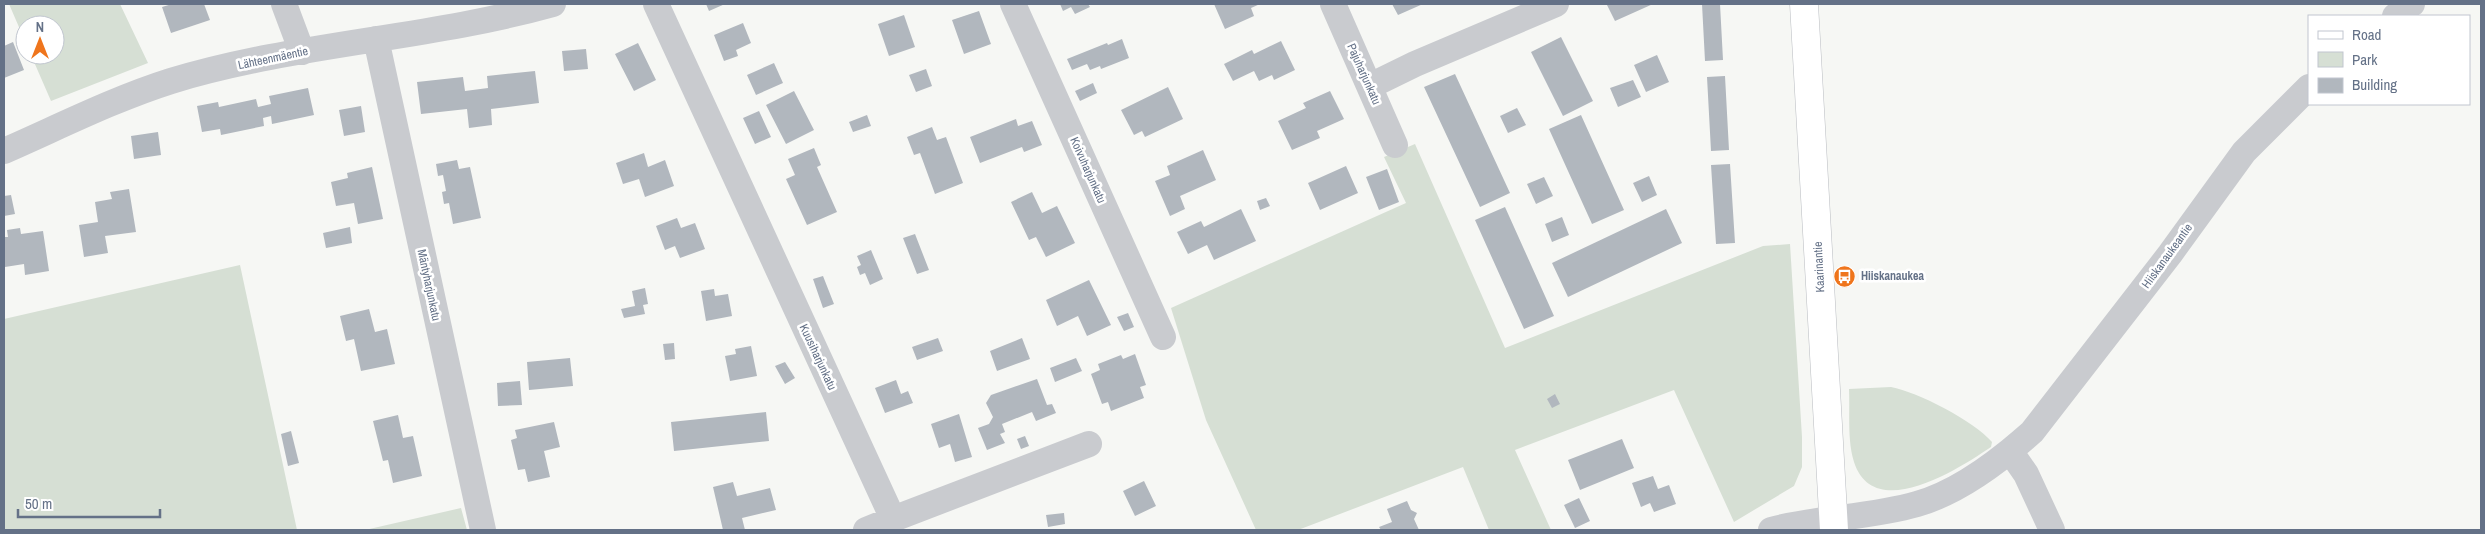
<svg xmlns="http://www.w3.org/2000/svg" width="2485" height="534" font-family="'Archivo Narrow',sans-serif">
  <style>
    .green { fill: #d6dfd4 }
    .building { fill: #b1b7be }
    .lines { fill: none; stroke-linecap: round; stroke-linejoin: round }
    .major-casing { stroke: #b9bcc1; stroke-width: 29 }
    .minor { stroke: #c9cbcf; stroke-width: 26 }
    .major { stroke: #fff; stroke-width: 28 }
    .labels { text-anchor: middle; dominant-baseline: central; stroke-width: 5; stroke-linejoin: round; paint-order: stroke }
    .street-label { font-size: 12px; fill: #647187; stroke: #fff }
    .poi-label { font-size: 12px; font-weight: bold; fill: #647187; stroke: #fff; text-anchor: start }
  </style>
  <rect width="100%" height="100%" fill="#f6f7f4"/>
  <path class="green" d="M9,4H120L148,63L51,101L31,55H55V25H25V41Z
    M1415,144L1505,348L1763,246L1790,244L1802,437V467L1794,486L1734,522L1674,390L1515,450L1551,530H1489L1463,467L1298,530H1256L1206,420L1171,308L1406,203L1384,157Z
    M240,265L297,530H4V319Z
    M1891,387C1918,392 1974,421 1992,442L1991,447C1960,468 1874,524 1854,462C1847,440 1850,412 1849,389Z
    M461,508L467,530H365Z"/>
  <path class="building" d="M172,4H204L210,20L171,33L162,7Z
    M706,4H725L709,11Z
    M1060,4H1088L1090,7L1075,14L1071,7L1063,11Z
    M1214,4H1260L1251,8L1254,16L1225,29Z
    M1392,4H1423L1398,15Z
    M1653,4L1615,21L1607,5L1609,4Z
    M1702,4H1720L1723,60L1705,61Z
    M979,11L991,44L964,54L952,20Z
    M904,15L915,47L889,56L878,24Z
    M743,23L751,43L736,50L738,56L724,61L714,35Z
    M1561,37L1593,101L1563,116L1531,52Z
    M1122,39L1129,58L1101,69L1100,66L1090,70L1087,64L1072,70L1067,59L1107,43L1108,45Z
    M1281,41L1295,70L1274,80L1272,75L1259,81L1254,71L1233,81L1224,64L1252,50L1254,54Z
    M13,42L24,70L4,78V46Z
    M638,43L656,80L634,91L615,54Z
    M586,49L588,69L564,71L562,51Z
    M1657,55L1669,82L1646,92L1634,65Z
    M774,63L783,83L756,95L747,75Z
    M926,69L932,86L916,92L909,75Z
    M535,71L539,103L491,109L492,125L469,128L467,109L421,114L417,82L463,77L465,91L488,88L487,76Z
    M1455,74L1510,193L1480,207L1424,87Z
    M1725,76L1729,150L1711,151L1707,77Z
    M1633,80L1641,97L1618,107L1610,88Z
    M1093,83L1097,93L1080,101L1075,91Z
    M1168,87L1183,119L1145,137L1142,131L1134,135L1121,110Z
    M308,88L314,115L272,124L271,116L263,118L264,126L221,135L220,129L202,132L197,106L218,102L219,107L256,99L258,107L271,104L269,96Z
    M794,91L814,130L786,144L766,105Z
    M1330,91L1344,119L1317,131L1320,138L1292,150L1278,121L1306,108L1303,103Z
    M361,106L365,132L344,136L339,110Z
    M1517,108L1526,125L1508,133L1500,116Z
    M759,111L771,137L755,144L743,118Z
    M867,115L871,126L853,132L849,122Z
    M1581,115L1624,210L1592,224L1549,129Z
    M1016,119L1018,126L1032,121L1042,145L1024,152L1022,147L980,163L970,137Z
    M932,127L937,140L946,137L963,183L935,194L920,153L914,155L907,137Z
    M158,132L161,155L134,159L131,136Z
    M814,148L821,165L817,167L837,212L807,225L786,179L795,175L788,159Z
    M1203,150L1216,180L1180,196L1185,209L1170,216L1155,181L1170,175L1167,166Z
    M644,153L648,167L665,160L674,186L645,197L639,179L623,184L616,163Z
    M457,160L459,169L470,167L481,218L453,224L449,203L444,204L442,192L446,191L443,175L438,176L436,164Z
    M1730,164L1735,243L1716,244L1711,165Z
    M1346,166L1358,193L1320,210L1308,183Z
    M372,167L383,219L358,224L354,203L336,206L331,182L348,178L347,173Z
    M1387,169L1399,202L1379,210L1366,177Z
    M1649,176L1657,195L1642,202L1633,183Z
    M1544,177L1553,196L1536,204L1527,184Z
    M129,189L136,232L105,236L108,253L84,257L79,225L98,222L95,202L112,199L110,192Z
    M1032,192L1042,213L1057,206L1075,243L1046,257L1036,237L1029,240L1011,202Z
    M11,195L15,214L4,216V196Z
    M1266,198L1270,206L1260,210L1257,201Z
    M1505,207L1554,316L1524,329L1475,220Z
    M1241,209L1256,241L1214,260L1207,245L1188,254L1177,232L1201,221L1204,227Z
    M1666,209L1682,243L1568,297L1552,263Z
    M1562,217L1569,235L1552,242L1545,224Z
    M677,218L681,228L695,223L705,249L680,258L675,246L665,250L656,226Z
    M350,227L352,243L326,248L323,233Z
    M20,228L21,234L43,231L49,271L25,275L24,264L5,267L4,237H8L7,230Z
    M915,234L929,270L917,274L903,238Z
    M871,250L883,279L870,285L865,273L860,275L857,267L861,265L857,256Z
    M823,276L834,304L823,308L813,279Z
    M1089,280L1111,325L1087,336L1078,316L1057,326L1046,300Z
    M645,288L648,304L643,305L645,314L624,318L621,309L635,306L632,291Z
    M714,289L715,296L728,294L732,316L706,321L701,291Z
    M369,309L375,332L387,329L395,364L361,371L354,339L346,341L340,316Z
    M1128,313L1134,327L1124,331L1117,317Z
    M938,338L943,351L917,360L912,347Z
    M1022,338L1030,359L997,371L990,351Z
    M674,343L675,359L665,360L663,344Z
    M751,346L757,376L730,381L725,356L736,354L735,349Z
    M1135,354L1146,385L1140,387L1144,398L1111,411L1108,402L1102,404L1091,374L1100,370L1098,364L1121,355L1123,359Z
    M570,358L573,386L529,390L527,362Z
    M1076,358L1082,371L1055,382L1050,368Z
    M785,362L795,378L785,384L775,366Z
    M1037,379L1047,405L1052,404L1056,413L1036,421L1032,412L1002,424L1005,432L1000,434L1005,443L987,450L978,428L989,424L993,417L986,403L991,395Z
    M896,380L901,394L908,391L913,403L885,413L875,388Z
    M520,381L522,405L498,406L497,383Z
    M1555,394L1560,404L1552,408L1547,399Z
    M766,412L769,441L674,451L671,422Z
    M959,414L972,457L955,462L950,444L939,448L931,424Z
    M398,415L403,438L413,436L422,476L393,483L388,460L383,461L373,421Z
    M554,422L560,447L544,451L550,477L528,482L525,469L518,470L511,440L517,438L515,430Z
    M291,431L299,463L288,466L281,434Z
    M1025,436L1029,446L1021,449L1017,439Z
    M1622,439L1634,468L1580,490L1568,460Z
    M1653,476L1658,489L1669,485L1676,504L1654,512L1650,503L1641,507L1632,483Z
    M1144,481L1156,506L1135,516L1123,491Z
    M733,482L737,496L770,488L776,510L742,518L745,530H723L713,487Z
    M1579,498L1590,521L1575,528L1564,505Z
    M1407,501L1411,510L1417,513L1414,519L1419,530H1381L1379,527L1392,522L1387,509Z
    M1064,513L1065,524L1048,527L1046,515Z"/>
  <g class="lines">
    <defs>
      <path id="major" d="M1804,4L1834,530"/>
    </defs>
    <use href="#major" class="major-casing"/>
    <path class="minor" d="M284,4L302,52
      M656,4L893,519L1089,444
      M1013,4L1163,337
      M1333,4L1395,145
      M2395,16L2412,4
      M376,39L483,530
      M1370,86L1415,64L1556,4
      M4,151C59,127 114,99 171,81C296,43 428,39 553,4
      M866,530L893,519
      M1771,530C1818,517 1869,518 1917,504C1956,493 1994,465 2024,439
      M2052,530L2026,474L2010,451L2032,432L2170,254L2244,152L2309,87"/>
    <use href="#major" class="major"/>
  </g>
  <defs>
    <symbol id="bus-disc" viewBox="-11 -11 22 22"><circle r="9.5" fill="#ef751c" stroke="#fff"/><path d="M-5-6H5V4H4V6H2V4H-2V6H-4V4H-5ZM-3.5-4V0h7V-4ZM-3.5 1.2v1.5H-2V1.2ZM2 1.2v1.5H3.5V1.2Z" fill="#fff"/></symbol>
  </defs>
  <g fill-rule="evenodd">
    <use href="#bus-disc" x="1832" y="264" width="25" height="25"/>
  </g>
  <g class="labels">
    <g class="street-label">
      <text transform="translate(273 58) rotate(-12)">Lähteenmäentie</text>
      <text transform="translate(1364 74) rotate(66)">Pajuharjunkatu</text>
      <text transform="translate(1088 170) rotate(66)">Koivuharjunkatu</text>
      <text transform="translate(2167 256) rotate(-54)">Hiiskanaukeantie</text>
      <text transform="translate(1819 267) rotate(-93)">Kaarinantie</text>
      <text transform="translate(429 285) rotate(78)">Mäntyharjunkatu</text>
      <text transform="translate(818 357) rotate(65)">Kuusiharjunkatu</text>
    </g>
    <g class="poi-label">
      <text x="1861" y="276">Hiiskanaukea</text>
    </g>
  </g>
  <rect width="2485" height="534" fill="none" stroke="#647187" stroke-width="10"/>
  <rect x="2308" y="15" width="162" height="90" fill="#ffffff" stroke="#c1c6cf"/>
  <rect x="2318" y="31" width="25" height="8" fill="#ffffff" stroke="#c1c6cf"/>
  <text x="2352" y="40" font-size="15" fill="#647187">Road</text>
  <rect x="2318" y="52" width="25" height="15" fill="#d6dfd4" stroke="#c1c6cf"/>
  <text x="2352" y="65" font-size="15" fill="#647187">Park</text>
  <rect x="2318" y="78" width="25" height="15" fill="#b1b7be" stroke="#c1c6cf"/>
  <text x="2352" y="90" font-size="15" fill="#647187">Building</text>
  <g transform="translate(40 40)"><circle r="24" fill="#ffffff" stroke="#c1c6cf"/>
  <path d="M0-4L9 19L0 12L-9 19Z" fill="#ef751c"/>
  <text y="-8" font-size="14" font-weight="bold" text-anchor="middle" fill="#647187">N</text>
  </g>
  <path d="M18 509v8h142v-8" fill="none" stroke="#647187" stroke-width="2.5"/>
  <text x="25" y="509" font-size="15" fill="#647187" stroke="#ffffff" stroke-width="4" paint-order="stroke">50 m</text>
</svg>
